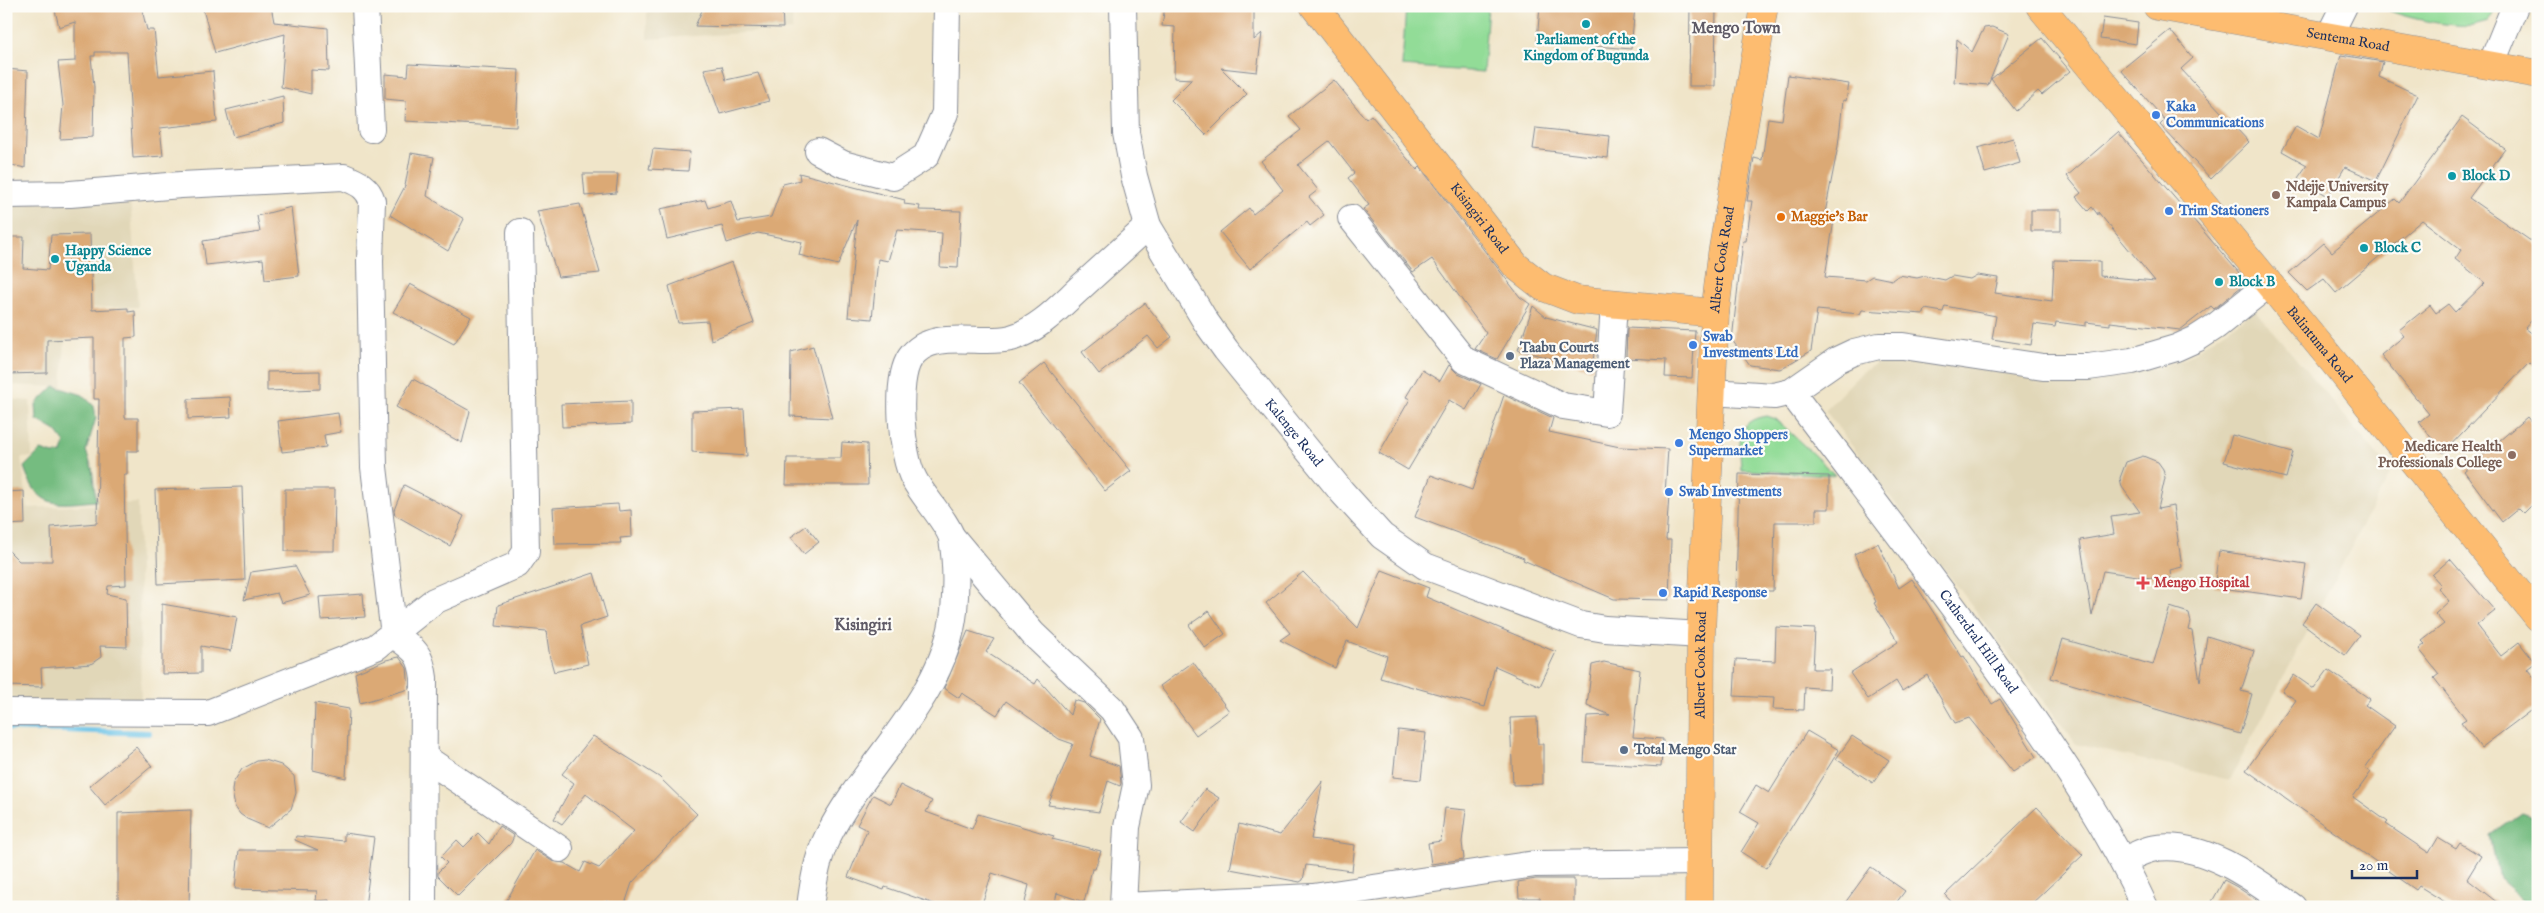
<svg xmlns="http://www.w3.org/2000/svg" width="2544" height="913" font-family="'IM FELL English',serif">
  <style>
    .built { fill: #e1d7b8 }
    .green { fill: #92dc97; stroke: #56867a }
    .forest { fill: #75bc80; stroke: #48766f }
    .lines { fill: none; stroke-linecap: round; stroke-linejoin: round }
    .stream { stroke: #6ac3e7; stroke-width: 6 }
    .building { fill: #dba975 }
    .minor-casing { stroke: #868a94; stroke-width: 28 }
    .major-casing { stroke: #868a94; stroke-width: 29 }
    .minor { stroke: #fff; stroke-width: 26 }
    .major { stroke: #fdbc70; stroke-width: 28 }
    .culture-dot { fill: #0f9aa8; stroke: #fdfcf7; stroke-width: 2 }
    .shop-dot { fill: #3f7fe0; stroke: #fdfcf7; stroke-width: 2 }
    .education-dot { fill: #8d6e63; stroke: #fdfcf7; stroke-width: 2 }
    .food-dot { fill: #e8710a; stroke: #fdfcf7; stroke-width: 2 }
    .service-dot { fill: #5c6f8a; stroke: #fdfcf7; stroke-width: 2 }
    .health-dot { fill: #e0444e; stroke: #fdfcf7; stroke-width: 2 }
    .labels { text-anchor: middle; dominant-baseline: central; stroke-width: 4.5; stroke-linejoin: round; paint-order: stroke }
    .culture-label { font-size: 14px; font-weight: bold; fill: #0d838f; stroke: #fdfcf7; text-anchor: start }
    .street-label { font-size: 14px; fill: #1b2f5e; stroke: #fdfcf7 }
    .shop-label { font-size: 14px; font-weight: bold; fill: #366cbe; stroke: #fdfcf7; text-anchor: start }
    .education-label { font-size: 14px; font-weight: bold; fill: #785e54; stroke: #fdfcf7; text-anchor: start }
    .food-label { font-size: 14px; font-weight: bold; fill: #c56008; stroke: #fdfcf7; text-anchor: start }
    .service-label { font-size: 14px; font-weight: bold; fill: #4e5e75; stroke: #fdfcf7; text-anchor: start }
    .health-label { font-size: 14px; font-weight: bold; fill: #be3a42; stroke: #fdfcf7; text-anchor: start }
    .quarter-label { font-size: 16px; font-weight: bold; fill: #5e5a66; stroke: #fdfcf7 }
  </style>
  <rect width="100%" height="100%" fill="#fdfcf7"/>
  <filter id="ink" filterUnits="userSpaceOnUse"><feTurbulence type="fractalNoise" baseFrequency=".02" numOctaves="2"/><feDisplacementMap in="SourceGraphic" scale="10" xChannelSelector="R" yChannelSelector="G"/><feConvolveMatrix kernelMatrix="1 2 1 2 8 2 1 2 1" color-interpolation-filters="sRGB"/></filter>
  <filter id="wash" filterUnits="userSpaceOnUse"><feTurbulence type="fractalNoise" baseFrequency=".0096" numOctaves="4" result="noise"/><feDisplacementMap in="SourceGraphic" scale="20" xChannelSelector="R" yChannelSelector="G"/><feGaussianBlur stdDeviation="1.12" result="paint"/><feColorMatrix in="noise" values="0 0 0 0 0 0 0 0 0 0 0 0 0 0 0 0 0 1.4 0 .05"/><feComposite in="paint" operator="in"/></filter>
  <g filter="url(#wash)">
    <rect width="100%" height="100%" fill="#f0e5c9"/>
    <path class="built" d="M647,6H793L792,30L647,39Z
      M130,197L138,307L67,308L62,387L6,385V206Z
      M2255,310L2391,471L2230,780L2076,744L1825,410L1861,373L1875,364L1894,360L1910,358L2048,381L2089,379L2157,368L2184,359Z
      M6,399L30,401L32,457L21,458L28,508L138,503L141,705L6,702Z"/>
    <path class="green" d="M1406,6H1488L1483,72L1402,66Z
      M2381,6H2497L2488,21C2483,22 2478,24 2473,25C2454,28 2395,17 2381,6Z
      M1767,416L1776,419L1835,475L1741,470C1740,444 1734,420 1767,416Z"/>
    <path class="forest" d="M54,386L83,395L94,406L96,418L86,451L92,468L96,501C57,504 39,511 24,467L41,450L53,454L62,453L65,443L56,431L37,420L36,404Z
      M2521,813L2538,819V907H2530L2499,879L2490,835Z"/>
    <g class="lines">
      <path class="stream" d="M6,728L149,733"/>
    </g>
    <g id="blocks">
      <path class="building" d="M54,6H141L147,30H154L159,76L213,71L217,122L160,128L163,156L133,158L127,52H95V56H91L94,87L93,137L60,139L63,105L58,62L75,61V22L59,27Z
        M202,6H271L274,22L328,28L329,71L311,70V94L281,87L285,34L215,53Z
        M704,6H782L783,28L695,26Z
        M1165,6H1254V40L1262,33L1257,72L1221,68L1247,94L1206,135L1171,100L1192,79L1174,78L1175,27L1162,26Z
        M1540,6L1635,7L1631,49L1537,41Z
        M1690,6H1716L1715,86H1689Z
        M2103,18L2138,23L2136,44L2100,39Z
        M1992,27L2009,34L1988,85L1954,82L1957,39L1972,52L1984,28Z
        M2170,30L2193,58L2181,69L2249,142L2211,179L2160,125L2165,120L2121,70Z
        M2042,38L2070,71L2042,95L2038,91L2016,111L1991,79Z
        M2341,55L2383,62L2379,77L2418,95L2376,181L2345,167L2328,196L2298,178L2307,165L2282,151L2296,126L2319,139Z
        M409,64L519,70L516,127L405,121L406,101L385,99V74L408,76Z
        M722,66L726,80L758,73L769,101L720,114L704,69Z
        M6,69L28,71L25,168L7,164Z
        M1788,75L1849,84L1846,101L1843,100L1838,146L1825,213L1835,214L1825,277L1866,280L1872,276L1892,280L1899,275L1917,278L1925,276L1945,280L1952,276L1970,279L1977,275L1998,278L1995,293L2052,301L2054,260L2100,261V276L2155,281L2098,212V215L2092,207L2088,211L2076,197L2081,193L2067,176L2118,132L2247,282L2214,309L2211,306L2180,330L2110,322V325L2086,322V326L2056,322L2055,327L2034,324L2031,345L1992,339L1996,316L1945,306L1943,312L1925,309L1924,314L1862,310L1860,314L1817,310L1811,351L1780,369L1750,365L1732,340L1743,241H1746L1752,201H1747L1754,158L1762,160L1768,118L1782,120Z
        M1334,80L1366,119L1371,115L1417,170L1420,167L1520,297L1530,304L1497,359L1475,349L1486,333L1432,259L1413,272L1363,209L1369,205L1348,178L1354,173L1329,141L1298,165L1318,190L1309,197L1324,215L1310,226L1307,222L1250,269L1220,232L1249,208L1253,214L1283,190L1261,161L1301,130L1289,116Z
        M283,96L284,123L233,137L226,110Z
        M2462,117L2505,149L2469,198L2538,246V313L2525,328L2538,338V370L2529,363L2443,453L2419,422L2429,414L2381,355L2404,336L2399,330L2430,305L2436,313L2448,304L2455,312L2485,283L2455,259L2461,250L2422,220L2336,293L2324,279L2307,291L2289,273L2324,243L2332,252L2395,199L2399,203Z
        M1536,128L1610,136L1608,158L1533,149Z
        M2013,138L2020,163L1985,173L1978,148Z
        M653,149L690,152L688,171L649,169Z
        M411,153L434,157L427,196L464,219L448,251L390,215L405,186Z
        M799,173L905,200L904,204L920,206L919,210L961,211L958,268L940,267L942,233L897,230L888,261L878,259L872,319L848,317L857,220L838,265L799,255L802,242L758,233L727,243L722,226L667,239L660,209L705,200L708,208L731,201L738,222L771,217L783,184L800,180Z
        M583,174H618L616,193L585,196Z
        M580,204L600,273L558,277L537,211Z
        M291,207L299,276L265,280L263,259L206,265L203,241L260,232L257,216Z
        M2031,210H2061V231H2031Z
        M90,234L92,310L128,308V312L135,311L136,337L125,338V418H138V451H127V475H124L126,585L108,586L107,594L126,598L127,647L100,646L101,657L91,664L41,668L42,687L6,686V548L19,561H52L51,527L97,523L99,399H94V338L47,340V373L6,374V237H24L23,268L48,270L51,235Z
        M732,262L754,323L711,340L708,321L678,323L669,286Z
        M410,284L471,317L454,344L393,312Z
        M1145,303L1172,337L1158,348L1148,336L1099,374L1082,352Z
        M1533,306L1546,317L1597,330L1592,369L1518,350Z
        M1627,328L1695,331L1692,378L1665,377L1666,360L1626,358Z
        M813,346L832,418L790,416L791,352Z
        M1044,363L1131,471L1105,491L1019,383Z
        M1449,365L1458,374L1481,384L1466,410L1449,400L1408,470L1379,453L1410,399L1406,397L1422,370L1440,381Z
        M320,371V389L267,391V372Z
        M413,379L470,411L462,443L396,407Z
        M1504,395L1553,418L1549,432L1620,447L1668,449L1665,494H1669L1666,540H1671L1669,600L1614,599L1523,560L1524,558L1415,517L1431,475L1472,490Z
        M230,397L231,417L188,419V399Z
        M631,401V424L562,427L561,404Z
        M744,409L747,456L692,452V411Z
        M338,413L341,432L324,435L326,447L282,452L278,421Z
        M2527,417L2538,430V499L2524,513L2519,508L2502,522L2464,471Z
        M2232,435L2293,452L2286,478L2224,462Z
        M842,442L867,444L868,485H786L787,458H841Z
        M2143,456L2158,462L2163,469L2165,478L2158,509L2173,506L2182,567L2170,570L2171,581L2103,571L2092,616L2080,540L2114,534L2111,516L2140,512L2122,487L2120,478L2126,462Z
        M1739,474L1829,476V509H1816V522H1775L1773,591H1736Z
        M404,485L464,516L450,546L395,515L394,510Z
        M242,487L245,580L158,584L155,490Z
        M285,489H335L334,551H285Z
        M24,491L25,524L6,525V492Z
        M618,504L619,511L631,510L632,537L620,538L621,543L555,544L553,508Z
        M806,526L819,542L804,554L791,537Z
        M1878,543L1899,588L1912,579L1962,657L1964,656L1992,704L2000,699L2036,757L2013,772L1969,718L1955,723L1927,675L1902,691L1896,681L1868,699L1850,673L1898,642L1874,603L1876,602L1854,554Z
        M2219,551L2306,564L2301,599L2214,587Z
        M2450,559L2495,611L2477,625L2501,656L2519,642L2535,663L2527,669L2538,682V705L2481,748L2461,722L2466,719L2434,678L2439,674L2419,649L2425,644L2422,641L2444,624L2435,614L2449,601L2438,588L2441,585L2432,575Z
        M295,566L310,595L281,603L277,593L244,600L251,572Z
        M1382,570L1429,588L1426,597L1556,652L1540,686L1495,666L1485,707L1380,678L1387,656L1347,641L1335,668L1280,640L1290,633L1266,603L1303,572L1358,628Z
        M594,573L607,617L580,626L588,664L554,672L550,658L546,631L496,626L498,605Z
        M363,594L365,617L321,620L319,597Z
        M2316,603L2360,635L2345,655L2302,623Z
        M162,604L237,617L231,651L201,646V673L162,674Z
        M2170,607L2189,613L2191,622L2189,630L2192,631L2200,682L2207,636L2254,651L2241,691L2252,694L2240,734L2051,678L2063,639L2153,665Z
        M1209,611L1225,634L1205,648L1189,625Z
        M1776,627L1815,629L1813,669H1830L1829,689L1805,687L1804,710L1773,709L1774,698L1734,696L1736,659L1775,661Z
        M968,631L994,639L986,652L1035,684L1038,679L1070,715L1074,700L1084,703L1100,719L1090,756L1119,766L1121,783L1120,786L1108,781L1099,812L1048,805L1073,744L1059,739L1006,701L997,715L962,693L959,698L944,688Z
        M399,657L407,668L409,689L360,703L355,673L386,660Z
        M1193,662L1229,711L1196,735L1160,686Z
        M1604,662L1640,670L1633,737L1663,739L1661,767L1584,762L1587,716L1610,715L1587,705L1592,665Z
        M2328,670L2370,699L2365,705L2395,726L2365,768L2371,772L2353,797L2388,822L2386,824L2429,853L2438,838L2456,849L2460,843L2481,856L2467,879L2503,907H2453L2419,886L2416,890L2246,770L2296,700L2282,691L2294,675L2314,689Z
        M315,703L349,709L346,778L313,770Z
        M1537,717L1538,744H1543V784L1513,785L1510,718Z
        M1398,730L1426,733L1421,780L1393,777Z
        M1807,731L1839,750L1766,868L1741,852L1759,823L1740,812L1756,785L1769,793Z
        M593,736L659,777L697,814L632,883L624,907L606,901L603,907H503L535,850L552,861L564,863L580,872L585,862L599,868L634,831L586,794L562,824L554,819L574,783L562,774Z
        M1852,736L1889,760L1873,783L1836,759Z
        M136,747L152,766L105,805L89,786Z
        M265,760L281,765L294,776L296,793L291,809L268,828L247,819L240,814L235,807L232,791L233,783L242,769L257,761Z
        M1323,781L1311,839L1355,845L1352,871L1306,865L1303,880L1300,882L1230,869L1239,824L1280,835Z
        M900,785L932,801L926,812L972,829L978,814L1054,836L1052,839L1101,851L1095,869H1092L1084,902L1057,893L1054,907H1024L1029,885L992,873L981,907H943L885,887L884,890L848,877L867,830L857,825L873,795L891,804Z
        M1205,789L1219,798L1195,832L1181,822Z
        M2037,807L2083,855L2028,907H1956L1945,895Z
        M1445,808L1466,810L1462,842L1464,859L1431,864L1428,843L1441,841Z
        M191,810L189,907H118V813Z
        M499,826L514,836L511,843L458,896L438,876V872L447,863L441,857L457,840L464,847L478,833L489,844Z
        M344,833L374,837L365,907H330L329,900L316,901L317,891L235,889L239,850H318L295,840L296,836L344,841Z
        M1871,867L1905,891L1893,907H1842Z
        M1536,879H1574V907H1540V898H1519L1518,882Z
        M2224,880L2237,887L2267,907H2209Z"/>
    </g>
  </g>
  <g filter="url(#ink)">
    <use href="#blocks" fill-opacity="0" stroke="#868a94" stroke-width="1"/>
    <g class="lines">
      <defs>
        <g id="minor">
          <path d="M365,6L371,129"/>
          <path id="s1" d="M1123,6L1126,133L1134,176L1148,226L1206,322L1226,350L1342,492L1382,536L1425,566L1581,625L1605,629L1701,635"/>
          <path d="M2329,36L2344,6"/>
          <path d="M2491,65L2515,6"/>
          <path d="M818,151L843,164L893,177L926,156L945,113L947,6"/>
          <path d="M6,195L70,194L181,185L344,177C357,182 368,187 372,201L370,261L374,467L394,635C414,649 421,653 424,678L423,906"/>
          <path d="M1351,218L1464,360L1563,406L1607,413L1614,304"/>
          <path d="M1711,392L1774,396L1791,392L1837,360L1854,352L1879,346H1903L2043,367H2088L2132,361L2176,348L2196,339L2216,326L2269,284"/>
          <path id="s2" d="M1791,392C1866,492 1944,591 2015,693C2063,761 2110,831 2145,907"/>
          <path d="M952,537L1033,634L1112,709L1131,738L1136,785L1127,827L1123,906L1313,897L1535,864L1698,862"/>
          <path d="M6,712L208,713L376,647L434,601L517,565L526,552L520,232"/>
          <path d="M424,757L560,849"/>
          <path d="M2123,860C2132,857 2142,851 2151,849C2200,838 2256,880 2293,907"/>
          <path d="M810,907C813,884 817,858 827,838C865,761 945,699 954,611C956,589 956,561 952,539C949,524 922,495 914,479C901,456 895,380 910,358C931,327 980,346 1011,338C1039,330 1061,305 1082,286C1104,266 1126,246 1148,226"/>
        </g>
        <g id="major">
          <path id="s3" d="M1314,6L1516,266L1543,287L1577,300L1715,313"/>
          <path id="s4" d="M2040,6L2341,371L2538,617"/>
          <path id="s5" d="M2157,6L2538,74"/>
          <path id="s6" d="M1699,907L1701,635L1715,313L1722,254L1764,6"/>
        </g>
      </defs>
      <use href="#minor" class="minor-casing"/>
      <use href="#major" class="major-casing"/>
      <use href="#minor" class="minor"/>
      <use href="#major" class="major"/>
    </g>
  </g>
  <g class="culture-dot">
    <circle cx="1586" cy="24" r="5"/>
    <circle cx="2452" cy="176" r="5"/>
    <circle cx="2364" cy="248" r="5"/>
    <circle cx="55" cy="259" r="5"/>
    <circle cx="2219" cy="282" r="5"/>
  </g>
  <g class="shop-dot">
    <circle cx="2156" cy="115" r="5"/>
    <circle cx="2169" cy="211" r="5"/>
    <circle cx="1693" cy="345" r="5"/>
    <circle cx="1679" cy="443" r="5"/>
    <circle cx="1669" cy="492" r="5"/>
    <circle cx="1663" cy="593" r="5"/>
  </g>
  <g class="education-dot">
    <circle cx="2276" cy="195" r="5"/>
    <circle cx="2512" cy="455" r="5"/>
  </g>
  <circle class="food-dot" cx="1781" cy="217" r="5"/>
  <g class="service-dot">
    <circle cx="1510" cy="356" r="5"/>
    <circle cx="1624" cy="750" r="5"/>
  </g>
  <path class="health-dot" d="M2140.5 575.5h5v5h5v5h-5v5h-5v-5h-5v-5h5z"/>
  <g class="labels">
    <g class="culture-label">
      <text x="1586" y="40" text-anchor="middle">Parliament of the<tspan x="1586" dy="16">Kingdom of Bugunda</tspan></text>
      <text x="2462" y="176">Block D</text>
      <text x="2374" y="248">Block C</text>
      <text x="65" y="251">Happy Science<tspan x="65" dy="16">Uganda</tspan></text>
      <text x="2229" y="282">Block B</text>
    </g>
    <g class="street-label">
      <text stroke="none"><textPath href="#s5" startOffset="194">Sentema Road</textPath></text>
      <text stroke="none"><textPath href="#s3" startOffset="269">Kisingiri Road</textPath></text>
      <text stroke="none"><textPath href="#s6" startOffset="648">Albert Cook Road</textPath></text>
      <text stroke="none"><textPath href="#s4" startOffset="439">Balintuma Road</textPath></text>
      <text stroke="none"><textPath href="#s1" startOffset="476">Kalenge Road</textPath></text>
      <text stroke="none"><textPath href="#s2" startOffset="312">Catherdral Hill Road</textPath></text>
      <text stroke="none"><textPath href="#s6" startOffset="242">Albert Cook Road</textPath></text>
    </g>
    <g class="shop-label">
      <text x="2166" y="107">Kaka<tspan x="2166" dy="16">Communications</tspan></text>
      <text x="2179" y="211">Trim Stationers</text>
      <text x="1703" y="337">Swab<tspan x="1703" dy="16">Investments Ltd</tspan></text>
      <text x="1689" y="435">Mengo Shoppers<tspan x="1689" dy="16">Supermarket</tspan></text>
      <text x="1679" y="492">Swab Investments</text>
      <text x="1673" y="593">Rapid Response</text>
    </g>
    <g class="education-label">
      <text x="2286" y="187">Ndejje University<tspan x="2286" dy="16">Kampala Campus</tspan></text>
      <text x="2502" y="447" text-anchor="end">Medicare Health<tspan x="2502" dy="16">Professionals College</tspan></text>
    </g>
    <g class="food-label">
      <text x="1791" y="217">Maggie's Bar</text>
    </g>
    <g class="service-label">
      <text x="1520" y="348">Taabu Courts<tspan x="1520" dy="16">Plaza Management</tspan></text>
      <text x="1634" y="750">Total Mengo Star</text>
    </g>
    <g class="health-label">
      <text x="2154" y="583">Mengo Hospital</text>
    </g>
    <g class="quarter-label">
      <text x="1736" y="29">Mengo Town</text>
      <text x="863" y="626">Kisingiri</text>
    </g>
  </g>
  <rect width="2544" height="913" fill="none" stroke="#fdfcf7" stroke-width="25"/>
  <path d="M2352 870v8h65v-8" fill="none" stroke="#1b2f5e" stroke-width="2.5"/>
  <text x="2359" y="870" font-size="15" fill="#1b2f5e" stroke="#fdfcf7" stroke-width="4" paint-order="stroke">20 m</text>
</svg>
